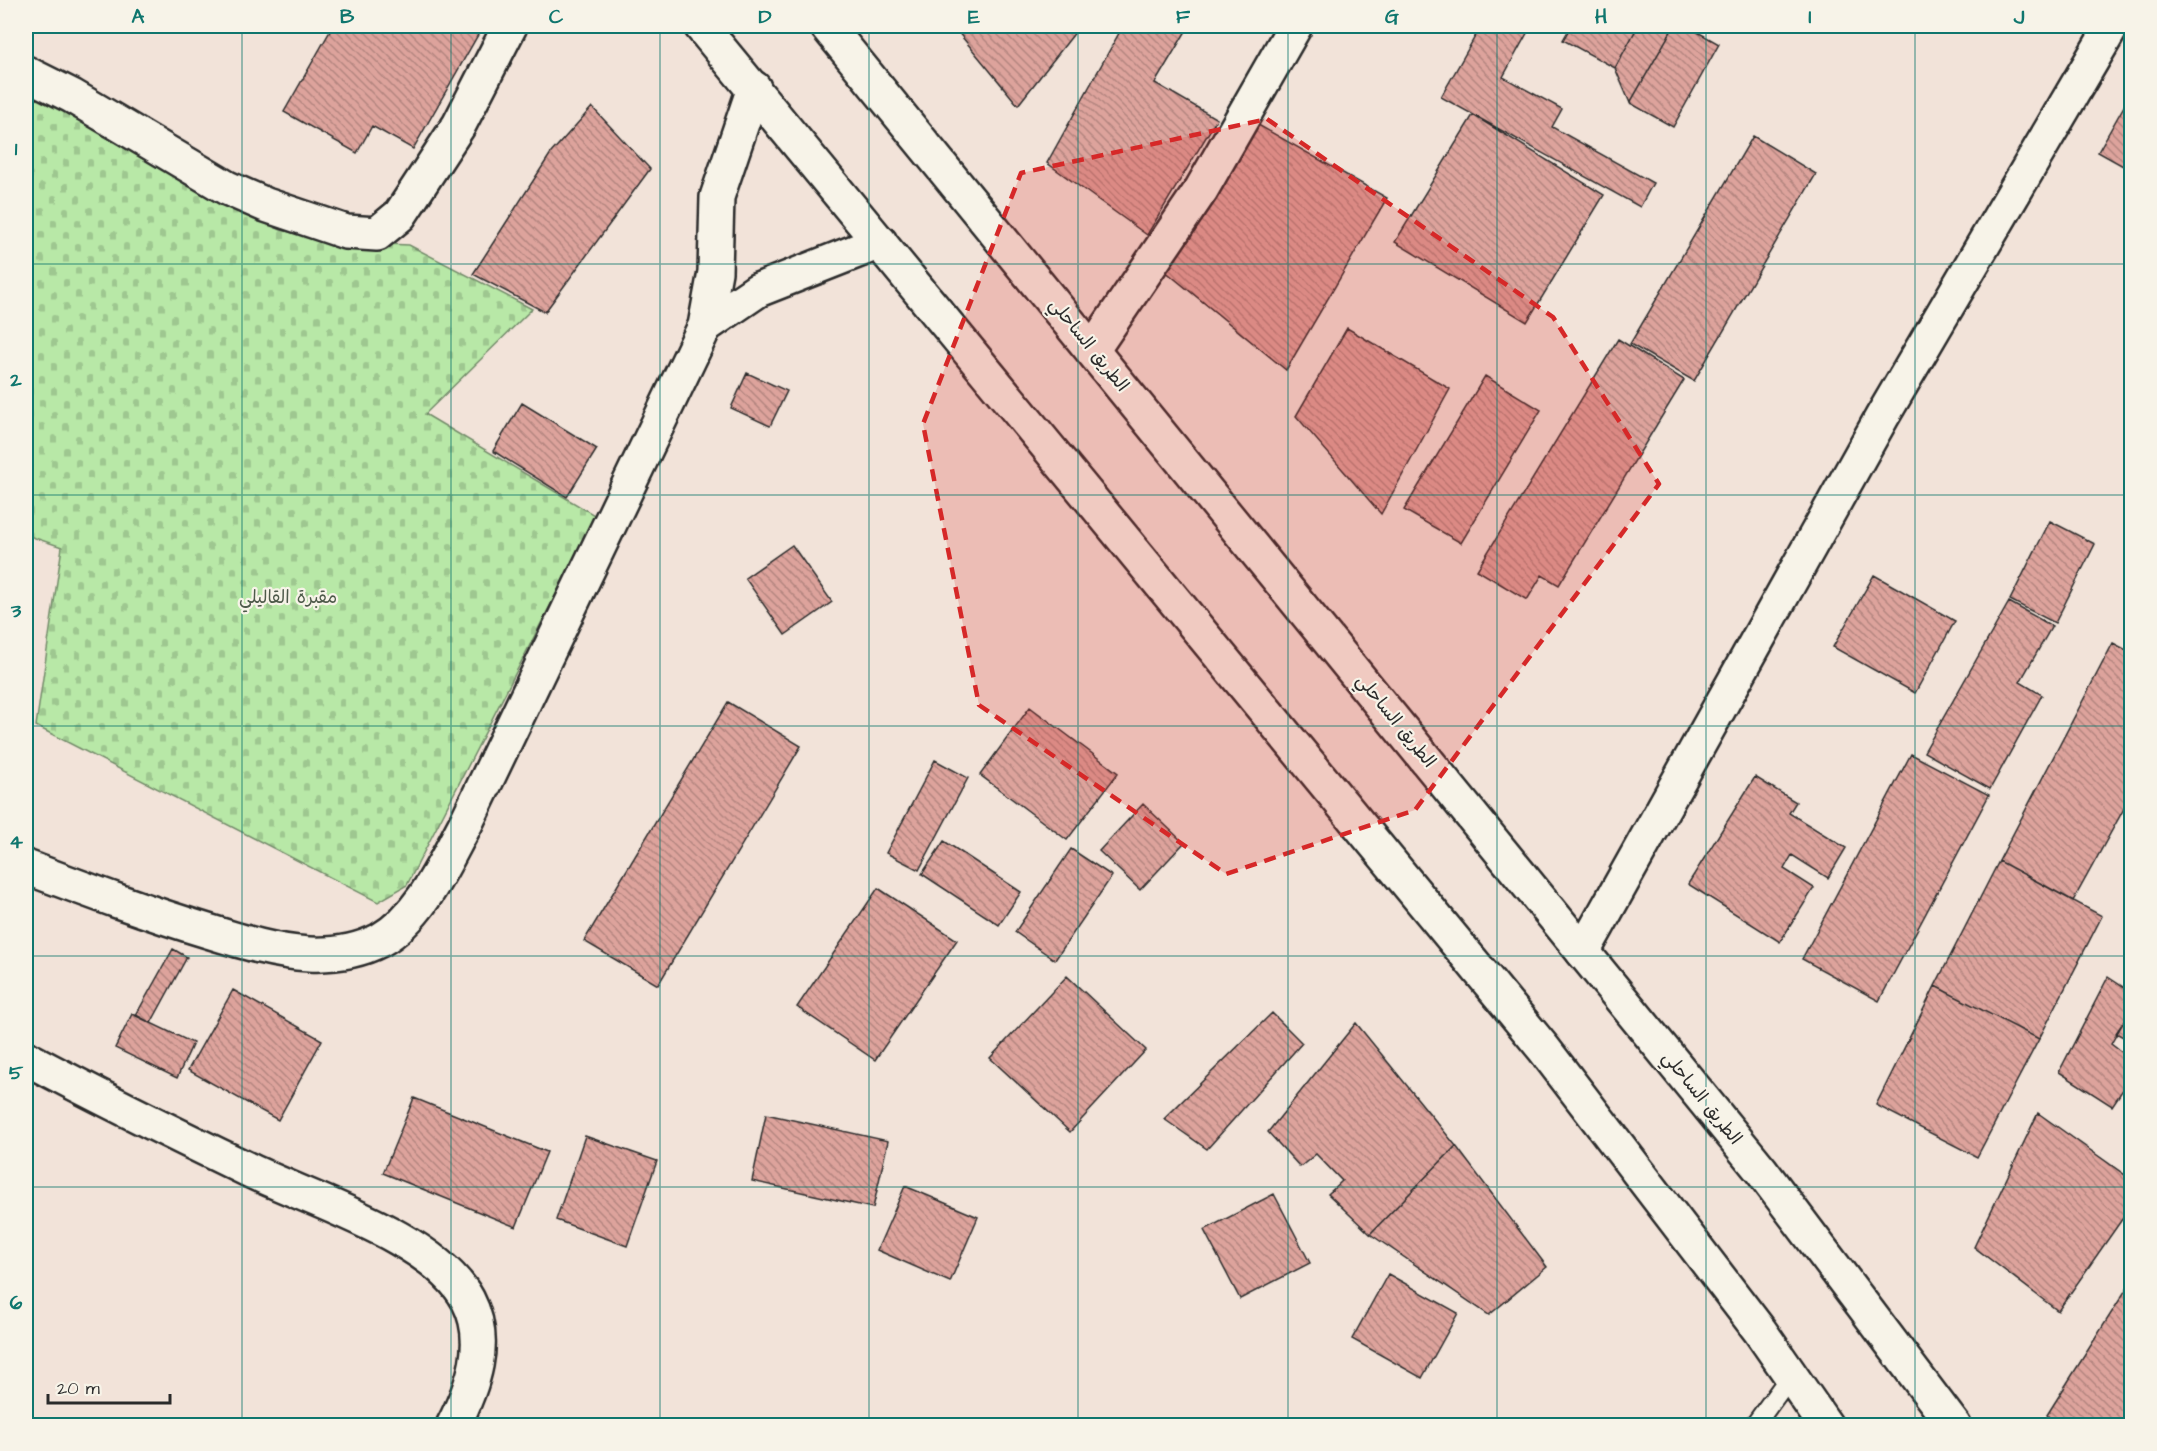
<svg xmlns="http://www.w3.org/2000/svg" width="2157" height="1451" font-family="'Architects Daughter','Playpen Sans Arabic',sans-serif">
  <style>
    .cemetery { fill: url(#cemetery-stones); stroke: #728a69; stroke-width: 1.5 }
    .building { fill: url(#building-back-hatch); stroke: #2b2b2b; stroke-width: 1.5 }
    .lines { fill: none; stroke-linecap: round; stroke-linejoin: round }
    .service-casing { stroke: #2b2b2b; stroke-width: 22 }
    .minor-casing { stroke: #2b2b2b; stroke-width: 38 }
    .trunk-casing { stroke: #2b2b2b; stroke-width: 38 }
    .service { stroke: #f7f3e8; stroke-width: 18 }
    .minor { stroke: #f7f3e8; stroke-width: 33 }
    .trunk { stroke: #f7f3e8; stroke-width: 33 }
    .marked { fill: #d62828; fill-opacity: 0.2; stroke: #d62828; stroke-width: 4.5; stroke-dasharray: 12 8; stroke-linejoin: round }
    .grid { fill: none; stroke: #0f766e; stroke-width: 1.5; stroke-opacity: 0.55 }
    .labels { text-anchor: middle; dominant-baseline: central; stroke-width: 4.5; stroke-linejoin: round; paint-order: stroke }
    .street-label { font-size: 18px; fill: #2b2b2b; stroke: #f7f3e8 }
    .park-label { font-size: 18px; fill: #4e5a4a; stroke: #f7f3e8 }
    .neatline { fill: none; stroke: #0f766e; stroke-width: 2 }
    .grid-label { font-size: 20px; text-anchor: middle; font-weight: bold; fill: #0f766e }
  </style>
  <defs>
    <pattern id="cemetery-stones" width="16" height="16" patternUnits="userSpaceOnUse" patternTransform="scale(1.5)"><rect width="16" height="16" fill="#b8e8a7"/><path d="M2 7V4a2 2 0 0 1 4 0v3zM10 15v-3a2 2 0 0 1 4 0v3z" fill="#9ec790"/></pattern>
    <pattern id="building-back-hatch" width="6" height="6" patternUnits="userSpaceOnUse" patternTransform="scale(1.5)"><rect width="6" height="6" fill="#dda39c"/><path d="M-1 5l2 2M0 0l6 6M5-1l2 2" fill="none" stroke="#b3857f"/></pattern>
  </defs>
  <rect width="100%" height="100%" fill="#f2e3d9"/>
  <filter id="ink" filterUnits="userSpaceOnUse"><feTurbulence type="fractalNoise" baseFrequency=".0167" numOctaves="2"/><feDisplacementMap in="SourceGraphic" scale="12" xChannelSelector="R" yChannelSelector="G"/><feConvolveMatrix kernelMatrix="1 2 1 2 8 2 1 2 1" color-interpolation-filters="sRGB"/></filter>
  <g filter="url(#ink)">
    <path class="cemetery" d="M26,81L120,133L168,172L231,208L281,230L337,242L409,245L532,309L425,414L596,516L407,885L378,902L36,726L62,547L26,535Z"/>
    <path class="building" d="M333,26H483L413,149L372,126L357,153L284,112Z
      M953,26H1080L1018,105Z
      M1123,26H1189L1155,83L1217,119L1147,235L1047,163Z
      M1481,26H1531L1503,77L1562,109L1552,127L1653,183L1640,207L1441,97Z
      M1571,26H1638L1615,68L1563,40Z
      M1638,26H1674L1630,103L1615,68Z
      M1674,26H1687L1719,44L1673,127L1630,103Z
      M2132,92V171L2098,152Z
      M592,107L650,169L545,312L473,274L551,153Z
      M1473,115L1604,195L1527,322L1395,242Z
      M1253,122L1387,198L1286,370L1164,270Z
      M1753,136L1816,174L1694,381L1630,344Z
      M1347,328L1450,389L1381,514L1296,416Z
      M1618,339L1684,380L1559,585L1542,575L1527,600L1477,570Z
      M747,373L787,391L770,426L731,408Z
      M1485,376L1541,410L1461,543L1404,510Z
      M522,403L597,449L567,497L493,451Z
      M2050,521L2095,544L2055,623L2010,600Z
      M792,545L832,602L785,635L745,578Z
      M1874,575L1955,621L1915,693L1833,647Z
      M2009,602L2052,626L2020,682L2042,695L1990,789L1924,752Z
      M2113,643L2132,653V794L2073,901L1999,861Z
      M728,702L801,746L658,985L584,941Z
      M1030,707L1118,773L1067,840L980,775Z
      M1911,754L1989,795L1879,1001L1802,959Z
      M935,760L968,778L919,870L886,853Z
      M1755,777L1796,802L1789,813L1846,848L1828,878L1792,855L1784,869L1814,888L1780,942L1688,884Z
      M1143,804L1184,843L1140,890L1099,851Z
      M944,841L1021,892L999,925L922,874Z
      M1071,849L1112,876L1055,960L1015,932Z
      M1999,861L2102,916L2039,1039L1935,986Z
      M878,888L957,940L875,1060L797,1007Z
      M173,949L187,957L151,1023L136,1015Z
      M1067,976L1146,1050L1070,1132L990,1058Z
      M2108,977L2132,993V1007L2111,1044L2132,1060V1076L2112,1106L2059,1072Z
      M1935,986L2039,1039L1977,1157L1876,1105Z
      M233,990L322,1040L278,1120L188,1070Z
      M2132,1009V1042L2116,1033Z
      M1272,1013L1302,1043L1207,1149L1164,1119Z
      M132,1014L193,1043L177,1078L115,1048Z
      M1356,1023L1456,1146L1370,1234L1328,1194L1342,1181L1316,1154L1300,1167L1268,1132Z
      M414,1098L547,1152L516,1227L383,1173Z
      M2038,1113L2132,1180V1205L2058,1311L1974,1247Z
      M766,1114L888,1141L873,1208L752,1181Z
      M585,1136L657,1161L627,1246L556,1220Z
      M1456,1146L1547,1267L1489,1315L1370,1234Z
      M905,1186L978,1217L950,1282L877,1250Z
      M1274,1194L1310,1263L1240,1299L1204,1230Z
      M1388,1274L1458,1313L1422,1378L1352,1339Z
      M2132,1280V1426H2057L2047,1415Z"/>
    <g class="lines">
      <defs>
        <path id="service" d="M1754,1426L1791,1375"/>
        <path id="minor" d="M26,73L72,96L227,188L266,205L346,232L377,234L400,215L459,125L510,26
          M705,326L758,290L880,242
          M1093,349L1201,190L1295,26
          M26,867C87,890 148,913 211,932C243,942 275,952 309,954C333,955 359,951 380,940C422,916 444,863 466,823L705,326L715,272L717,197L754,88
          M1583,952L1882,417L2112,26
          M26,1058C99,1097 174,1134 249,1170C312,1201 434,1237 468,1300C490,1342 473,1387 453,1426"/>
        <path id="trunk" d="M701,26L1544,1049L1760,1331L1826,1426
          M827,26L1761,1170L1954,1426"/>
      </defs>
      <use href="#service" class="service-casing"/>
      <use href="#minor" class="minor-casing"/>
      <use href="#trunk" class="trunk-casing"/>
      <use href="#service" class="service"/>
      <use href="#minor" class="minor"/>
      <use href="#trunk" class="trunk"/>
    </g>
  </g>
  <path class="marked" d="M1267,119L1553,317L1659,484L1415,810L1226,874L979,705L923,424L1021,173Z"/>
  <path class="grid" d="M242,26V1426M451,26V1426M660,26V1426M869,26V1426M1078,26V1426M1288,26V1426M1497,26V1426M1706,26V1426M1915,26V1426M26,264H2132M26,495H2132M26,726H2132M26,956H2132M26,1187H2132"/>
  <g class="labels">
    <g class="street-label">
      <text transform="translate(1089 345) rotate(51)">الطريق الساحلي</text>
      <text transform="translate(1396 721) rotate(51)">الطريق الساحلي</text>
      <text transform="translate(1702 1098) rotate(51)">الطريق الساحلي</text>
    </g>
    <g class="park-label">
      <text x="288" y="597">مقبرة القاليلي</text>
    </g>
  </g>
  <rect width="2157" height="1451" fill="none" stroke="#f7f3e8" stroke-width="66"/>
  <path d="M48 1394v9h122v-9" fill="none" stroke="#2b2b2b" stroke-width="3"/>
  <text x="57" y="1394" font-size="18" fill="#2b2b2b" stroke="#f7f3e8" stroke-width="4.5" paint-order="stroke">20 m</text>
  <rect x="33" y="33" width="2091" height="1385" class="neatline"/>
  <g class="grid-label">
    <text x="138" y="23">A</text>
    <text x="347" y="23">B</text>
    <text x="556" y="23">C</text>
    <text x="765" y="23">D</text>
    <text x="974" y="23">E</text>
    <text x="1183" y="23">F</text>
    <text x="1392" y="23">G</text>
    <text x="1601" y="23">H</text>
    <text x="1810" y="23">I</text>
    <text x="2019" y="23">J</text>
    <text x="16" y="155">1</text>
    <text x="16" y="386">2</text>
    <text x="16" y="617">3</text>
    <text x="16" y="848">4</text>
    <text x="16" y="1079">5</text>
    <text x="16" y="1309">6</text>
  </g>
</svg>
